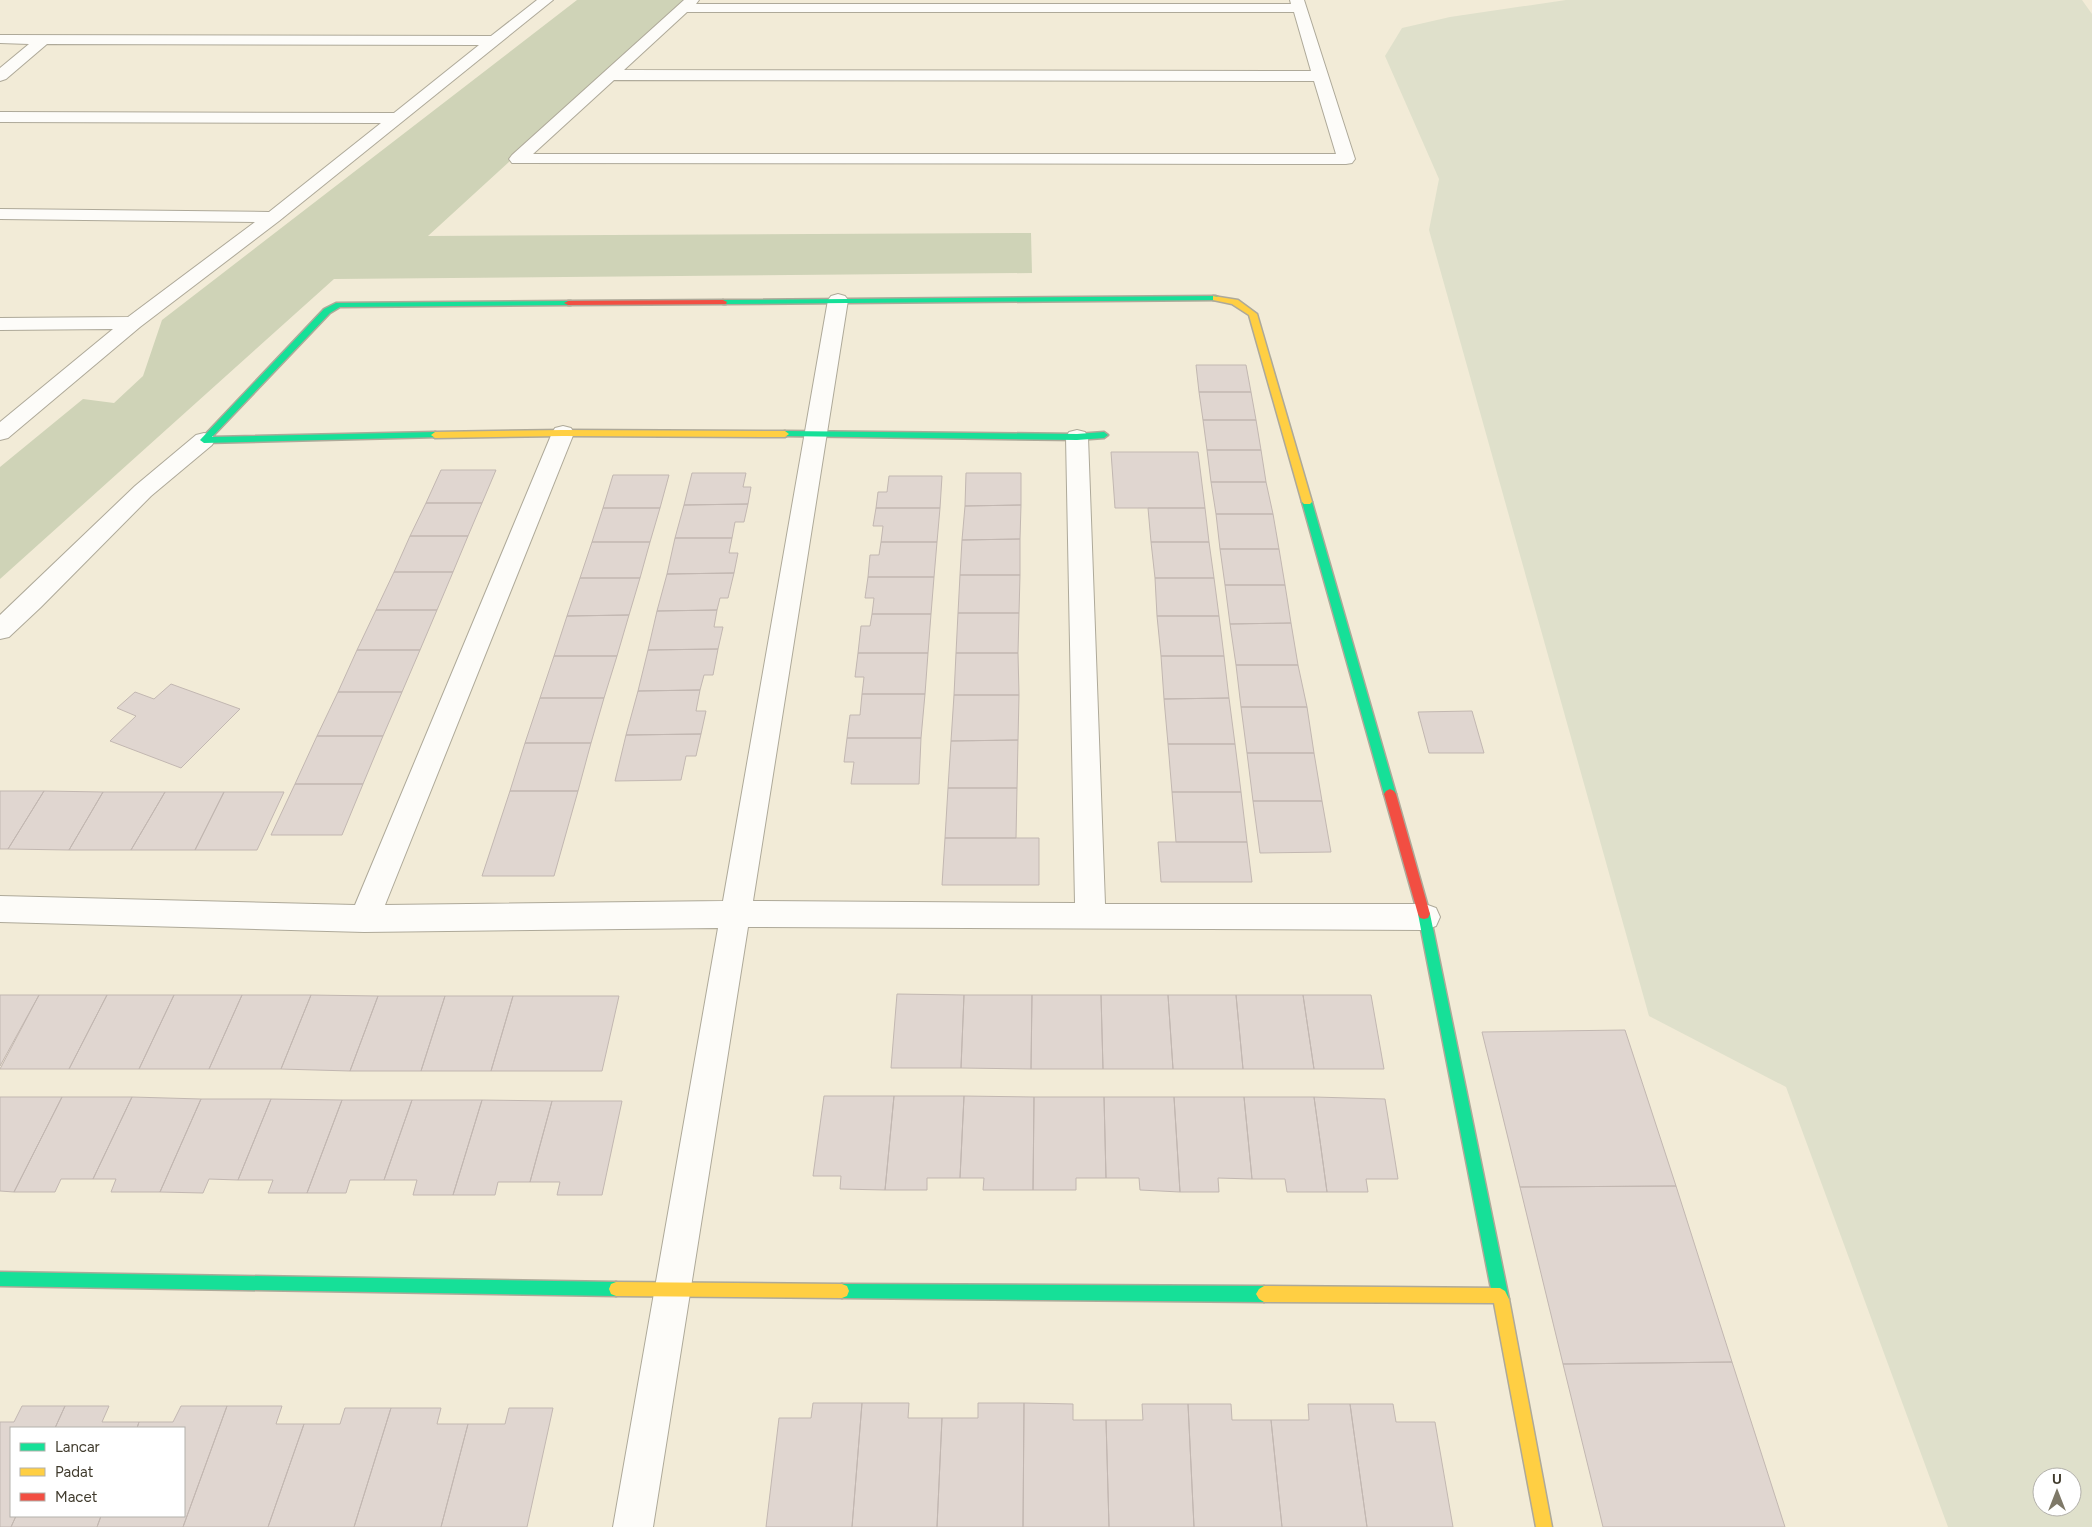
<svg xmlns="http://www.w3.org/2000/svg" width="2092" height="1527" font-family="Figtree,sans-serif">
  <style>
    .green { fill: #dfe0cb; fill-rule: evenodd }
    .forest { fill: #cfd3b7 }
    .building { fill: #e0d6d0; stroke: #c2b7b1 }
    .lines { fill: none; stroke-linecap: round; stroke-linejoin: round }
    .street-casing { stroke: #aea999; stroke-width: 2 }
    .fast-casing { stroke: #aea999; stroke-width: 3 }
    .slow-casing { stroke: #aea999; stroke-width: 3 }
    .jam-casing { stroke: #aea999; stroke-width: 3 }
    .street { fill: #fdfcf9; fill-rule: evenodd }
    .fast { fill: #16e098; fill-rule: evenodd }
    .slow { fill: #ffcf43; fill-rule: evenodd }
    .jam { fill: #f24e42; fill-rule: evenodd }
  </style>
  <rect width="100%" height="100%" fill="#f2ebd7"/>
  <path class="green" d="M1566,0H2082L2092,14V1527H1948L1786,1087L1649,1016L1429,230L1439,179L1385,56L1402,28L1450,17ZM2042,1477H2072V1507H2042Z"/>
  <path class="forest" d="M577,0H686L428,236L1031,233L1032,273L334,279L0,579V467L83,399L114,403L143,376L162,320Z"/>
  <path class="building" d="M1196,365H1246L1251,392H1199Z
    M1199,392H1251L1256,420H1203Z
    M1203,420H1256L1261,450H1207Z
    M1207,450H1261L1266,482H1211Z
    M1111,452H1198L1205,508H1115Z
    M441,470H496L482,503H426Z
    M692,473H746L743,487H751L748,504L684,505Z
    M966,473H1021V505L965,506Z
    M613,475H669L660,508H603Z
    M889,476H942L940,508H876L878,492H887Z
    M1211,482H1266L1273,514H1216Z
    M426,503H482L468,536H410Z
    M748,504L744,522H735L732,538H675L684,505Z
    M1021,505L1020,539L962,540L965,506Z
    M603,508H660L650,542H592Z
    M876,508H940L937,542H881L883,526H873Z
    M1148,508H1205L1209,542H1151Z
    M1216,514H1273L1279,549H1220Z
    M410,536H468L453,572H394Z
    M675,538H732L729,553H738L734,573L667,574Z
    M1020,539V575H960L962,540Z
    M592,542H650L640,578H580Z
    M881,542H937L934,577H868L870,555H879Z
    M1151,542H1209L1214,578H1155Z
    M1220,549H1279L1285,585H1225Z
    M394,572H453L437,610H376Z
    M734,573L728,598H720L717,610L657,611L667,574Z
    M960,575H1020L1019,613H958Z
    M868,577H934L931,614H872L874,598H865Z
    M580,578H640L629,615L567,616Z
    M1155,578H1214L1219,616H1157Z
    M1225,585H1285L1291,623L1230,624Z
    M376,610H437L420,650H357Z
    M717,610L714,627H723L718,649L648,650L657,611Z
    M958,613H1019L1018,653H956Z
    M872,614H931L928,653H858L861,626H870Z
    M629,615L617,656H554L567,616Z
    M1157,616H1219L1224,656H1161Z
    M1291,623L1298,665H1236L1230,624Z
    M718,649L713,675H704L700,690L638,691L648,650Z
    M357,650H420L402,692H338Z
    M858,653H928L925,694H862L864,677H855Z
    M956,653H1018L1019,695H954Z
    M554,656H617L604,698H540Z
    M1161,656H1224L1229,698L1164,699Z
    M1236,665H1298L1307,707H1241Z
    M171,684L240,709L181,768L110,741L136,716L117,708L135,692L154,699Z
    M700,690L696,711H706L701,734L626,735L638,691Z
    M338,692H402L383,736H317Z
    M862,694H925L921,738H847L850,715H860Z
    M954,695H1019L1018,740L951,741Z
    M540,698H604L591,743H525Z
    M1229,698L1235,744H1168L1164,699Z
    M1241,707H1307L1314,753H1247Z
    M1472,711L1484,753H1429L1418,712Z
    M701,734L696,756H686L681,780L615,781L626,735Z
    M317,736H383L363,784H295Z
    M847,738H921L919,784H851L854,762H844Z
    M1018,740L1017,788H948L951,741Z
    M525,743H591L578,791H510Z
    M1168,744H1235L1241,792H1172Z
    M1247,753H1314L1322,801H1253Z
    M295,784H363L342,835H271Z
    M948,788H1017L1016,838H945Z
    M0,791H44L8,849H0Z
    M44,791L103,792L69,850L8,849Z
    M510,791H578L554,876H482Z
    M103,792H165L131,850H69Z
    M165,792H224L195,850H131Z
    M224,792H284L257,850H195Z
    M1172,792H1241L1247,842H1176Z
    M1253,801H1322L1331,852L1260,853Z
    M945,838H1039V885H942Z
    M1158,842H1247L1252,882H1161Z
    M897,994L964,995L961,1068H891Z
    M0,995H39L0,1066Z
    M39,995H107L69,1069H0Z
    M107,995H174L139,1069H69Z
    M174,995H242L209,1069H139Z
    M242,995H311L281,1069H209Z
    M311,995L378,996L350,1071L281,1069Z
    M964,995H1032L1031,1069L961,1068Z
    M1032,995H1101L1103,1069H1031Z
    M1101,995H1168L1173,1069H1103Z
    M1168,995H1236L1243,1069H1173Z
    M1236,995H1303L1314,1069H1243Z
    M1303,995H1371L1384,1069H1314Z
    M378,996H445L421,1071H350Z
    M445,996H513L491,1071H421Z
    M513,996H619L602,1071H491Z
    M1625,1030L1676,1186L1520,1187L1482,1032Z
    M824,1096H894L885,1190L840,1189L841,1176H813Z
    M894,1096H964L960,1178H927V1190H885Z
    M964,1096L1034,1097L1033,1190H983L984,1178H960Z
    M0,1097H62L14,1192L0,1191Z
    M62,1097H132L93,1179H61L55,1192H14Z
    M132,1097L201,1099L160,1192H111L116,1179H93Z
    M1034,1097H1104L1106,1178H1076V1190H1033Z
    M1104,1097H1174L1180,1192L1140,1190L1139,1178H1106Z
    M1174,1097H1244L1252,1179L1218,1178L1219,1192H1180Z
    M1244,1097H1314L1327,1192H1287L1285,1179H1252Z
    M1314,1097L1385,1099L1398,1179H1366L1368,1192H1327Z
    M201,1099H271L238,1180L209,1179L203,1193L160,1192Z
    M271,1099L342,1100L307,1193H268L273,1180H238Z
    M342,1100H412L384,1180H350L346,1193H307Z
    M412,1100H482L453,1195H413L417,1180H384Z
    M482,1100L552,1101L530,1182H498L495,1195H453Z
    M552,1101H622L602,1195H557L560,1182H530Z
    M1676,1186L1732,1362L1563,1364L1520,1187Z
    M1732,1362L1785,1527H1603L1563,1364Z
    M813,1403H862L852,1527H766L779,1418H811Z
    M862,1403H909L908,1418H942L937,1527H852Z
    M978,1403H1024L1023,1527H937L942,1418H978Z
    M1024,1403L1073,1404V1420H1106L1109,1527H1023Z
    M1142,1404H1188L1194,1527H1109L1106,1420H1143Z
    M1188,1404H1231L1232,1420H1271L1282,1527H1194Z
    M1308,1404H1350L1367,1527H1282L1271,1420H1309Z
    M1350,1404H1393L1396,1422H1435L1453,1527H1367Z
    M22,1406H65L55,1428H11V1516H16L11,1527H0V1422H14Z
    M65,1406H109L102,1422H139L137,1428H55Z
    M181,1406H227L183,1527H97L101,1516H184V1428H137L139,1422H173Z
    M227,1406H282L276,1424H304L268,1527H183Z
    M345,1408H391L354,1527H268L304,1424H340Z
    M391,1408H441L437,1424H468L441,1527H354Z
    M509,1408H553L527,1527H441L468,1424H505Z
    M16,1516H101L97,1527H11Z"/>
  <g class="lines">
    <defs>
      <path id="street" d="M537,0H553L279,221L140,327L8,438L0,440V422L113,329L0,330V318L128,317L255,222L0,219V209L269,212L381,123L0,122V112L394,113L479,45L47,44L6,79L0,81V68L29,44L0,43V35L491,36Z
        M684,0H699L696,4H1291L1290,0H1304L1355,159L1352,163L1346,164L512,163L509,159L512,155ZM687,12H1294L1311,71L624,70ZM614,80L1314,81L1336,154H533Z
        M838,294L845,296L848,300L753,901L1075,903L1066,437L1069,432L1077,430L1085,432L1088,437L1105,904H1425L1436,908L1440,917L1436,926L1425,930L748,927L653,1527H613L718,928L364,932L0,922V896L355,905L552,433L555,428L563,426L571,428L574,433L385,905L723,901L828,300L831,296Z
        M204,433L212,435L215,440L212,445L151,496L41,607L9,637L0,639V615L135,486L196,435Z"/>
      <path id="fast" d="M1216,296L1220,298L1219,300L723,304L719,302L723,300Z
        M568,301H571V305L340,307L330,313L212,437L435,432L438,433V437L204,443L200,440L324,309L336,303Z
        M785,431L1077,434L1104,432L1108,435L1104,438L1077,440L782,436V432Z
        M1307,499L1312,502L1396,794L1394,797H1386L1384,794L1302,502Z
        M1424,909L1428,910L1430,914L1509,1299L1506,1304L1501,1307L1496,1304L1493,1299L1418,914L1420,910Z
        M0,1272L616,1282L621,1284L623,1289L621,1294L616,1296L0,1286Z
        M842,1284L1264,1286L1269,1289L1272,1294L1269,1299L1264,1302L842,1298L837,1296L835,1291L837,1286Z"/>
      <path id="slow" d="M1213,296L1238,300L1257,314L1312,502L1310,504H1304L1302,502L1249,315L1232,304L1213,300Z
        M563,430L785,431L789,434L785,437L563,436L435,438L431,435L435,432Z
        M616,1282L842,1284L847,1286L849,1291L847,1296L842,1298L616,1296L611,1294L609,1289L611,1284Z
        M1264,1286L1500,1288L1505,1291L1509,1299L1552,1527H1536L1494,1303L1264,1302L1259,1299L1256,1294L1259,1289Z"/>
      <path id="jam" d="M723,300L727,302L726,304L568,305L564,303L568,301Z
        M1390,789L1394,791L1396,794L1430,914L1428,918L1424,919L1420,918L1418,914L1384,794L1386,791Z"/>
    </defs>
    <use href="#street" class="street-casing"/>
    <use href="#fast" class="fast-casing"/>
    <use href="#slow" class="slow-casing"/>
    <use href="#jam" class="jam-casing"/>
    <use href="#street" class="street"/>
    <use href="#fast" class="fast"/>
    <use href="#slow" class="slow"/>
    <use href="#jam" class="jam"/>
  </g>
  <rect x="10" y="1427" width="175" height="90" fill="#ffffff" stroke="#b3b1ab"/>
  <rect x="20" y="1443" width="25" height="8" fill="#16e098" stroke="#b3b1ab"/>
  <text x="55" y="1452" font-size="15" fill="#403b2d">Lancar</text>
  <rect x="20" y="1468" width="25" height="8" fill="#ffcf43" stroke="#b3b1ab"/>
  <text x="55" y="1477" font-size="15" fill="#403b2d">Padat</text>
  <rect x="20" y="1493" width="25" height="8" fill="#f24e42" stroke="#b3b1ab"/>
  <text x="55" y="1502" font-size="15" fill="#403b2d">Macet</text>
  <g transform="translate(2057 1492)"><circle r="24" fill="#ffffff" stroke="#b3b1ab"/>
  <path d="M0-4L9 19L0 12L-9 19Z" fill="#7e7968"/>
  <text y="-8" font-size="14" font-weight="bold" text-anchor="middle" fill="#403b2d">U</text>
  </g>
</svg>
